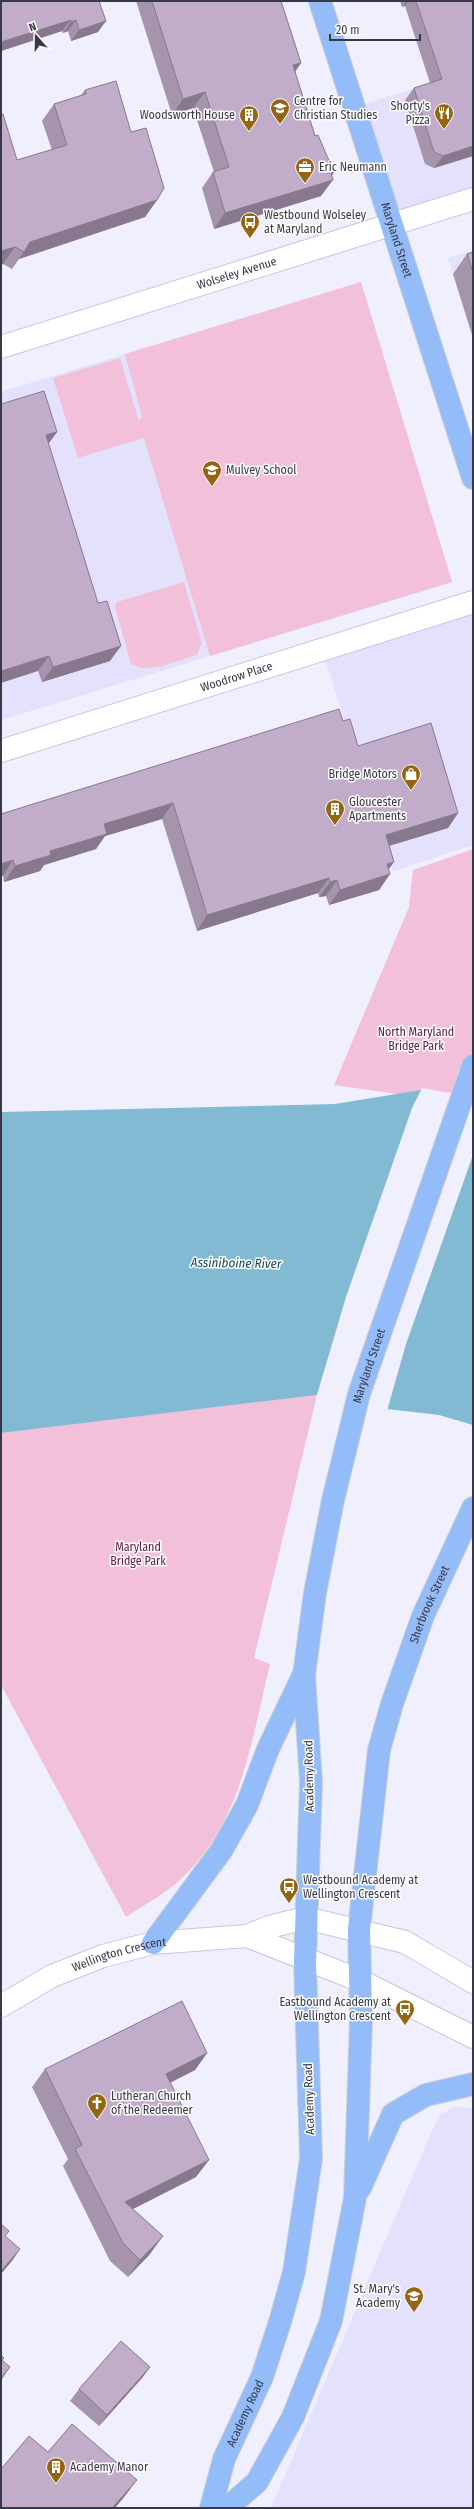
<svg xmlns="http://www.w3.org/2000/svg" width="474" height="2509" font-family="'Fira Sans Condensed',sans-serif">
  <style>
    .built { fill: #e3e1fb }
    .green { fill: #f3c0d9 }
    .water { fill: #83bad3 }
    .pier { fill: #f0effd }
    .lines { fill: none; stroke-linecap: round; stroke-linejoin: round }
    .minor-casing { stroke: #c7c5e6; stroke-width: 24 }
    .major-casing { stroke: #cfcfd3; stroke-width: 24 }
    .minor { stroke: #fff; stroke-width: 22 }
    .major { stroke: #94bcf9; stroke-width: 22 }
    .wall { fill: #a694ad }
    .shaded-wall { fill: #87788d }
    .building { fill: #c1acc9; stroke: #87788d }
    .labels { text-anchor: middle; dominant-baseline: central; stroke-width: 3; stroke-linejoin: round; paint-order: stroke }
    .poi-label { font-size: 12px; fill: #393946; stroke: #fefefe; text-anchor: start }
    .street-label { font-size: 12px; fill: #393946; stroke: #fefefe }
    .park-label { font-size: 12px; fill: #5d2144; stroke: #fefefe }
    .water-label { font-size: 13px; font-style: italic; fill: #1a485b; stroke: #fefefe }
  </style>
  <rect width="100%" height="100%" fill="#f0effd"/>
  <path class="built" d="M473,71V199L390,225L354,107Z
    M473,250V338L448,258Z
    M361,282L452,582L1,720V392Z
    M473,602V845L393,871L322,650Z
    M454,2107L473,2108V2508H271L438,2117Z"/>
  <path class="green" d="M361,282L452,582L210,656L144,438L78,458L53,378L120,358L139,421L142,416L125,354Z
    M184,582L202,643L197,655C178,660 150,675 131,664L115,607L117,602Z
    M473,849V1105L334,1085L409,907L413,870Z
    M317,1395L254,1658L270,1664C252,1738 242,1819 185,1875C169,1892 145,1904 126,1917L1,1685V1433Z"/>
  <path class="water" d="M421,1090L473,1099V1425L439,1415L387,1409L317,1395L1,1433V1112L335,1104Z"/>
  <path class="pier" d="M422,1088L473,1097V1155L406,1344L387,1411L316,1398L346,1297L412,1108Z"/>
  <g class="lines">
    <defs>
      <g id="minor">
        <path id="s1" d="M1,347L473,199"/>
        <path id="s2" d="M1,751L473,602"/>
        <path d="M247,1936L359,1980L473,2037"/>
        <path id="s3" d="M1,2006L52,1976L103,1956L153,1943L247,1936L269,1927L306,1918L405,1942L473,1982"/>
      </g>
      <g id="major">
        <path id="s4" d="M320,1L473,478"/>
        <path d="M153,1943L221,1851L247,1805L268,1749L303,1676"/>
        <path d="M360,2188L393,2114L426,2095L473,2084"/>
        <path id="s5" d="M211,2508L224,2459L262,2377L280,2322L294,2272L311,2159L305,1961L311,1782L304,1675L315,1593L333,1500L359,1394L473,1066"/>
        <path id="s6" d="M227,2508L257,2482L293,2417L331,2321L355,2198L361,2020L359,1929L379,1750L392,1704L423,1616L473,1508"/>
      </g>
    </defs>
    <use href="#minor" class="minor-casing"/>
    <use href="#major" class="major-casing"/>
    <use href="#minor" class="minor"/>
    <use href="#major" class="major"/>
  </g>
  <path class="wall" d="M1,1H99L98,32L71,41L68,31L63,33L62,31L1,51Z
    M136,1H281L301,63L295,72L315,136L334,172L321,196L214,229L202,188L213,172H214L193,108L172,115Z
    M400,1H473V156L434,168L425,164L405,100L414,88L430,83L405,6L402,7Z
    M85,90L131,132L157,200L145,217L19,259L12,269L3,264L17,160L52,150L42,121L54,104L81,95Z
    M473,252V338L453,274L467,254Z
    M1,404L57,432L48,444L110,661L42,682L38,671Z
    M343,721L358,746L458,813L448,828L389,846V870L390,874L379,890L329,905L326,896L319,897L318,893L197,931L162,819L105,836L96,849L44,865L40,871L4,882L3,876H1V814Z
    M207,2053L195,2070L170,2083L196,2177L133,2209L150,2254L128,2277L110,2261L63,2166L68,2159L32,2087L45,2069Z
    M150,2367L142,2378L99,2426L70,2401L79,2389Z"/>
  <path class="shaded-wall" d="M407,1H409L405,6L402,7Z
    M71,20L62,31L1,51V42Z
    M76,20L68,31L63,33L71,22Z
    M106,21L98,32L71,41L79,30Z
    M301,63L290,79L293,65Z
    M205,92L193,108L172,115L183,99Z
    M473,146V156L434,168L443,156Z
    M334,172L328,181L333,180L321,196L214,229L225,213Z
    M157,200L145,217L19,259L30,242Z
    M15,247L3,264L1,265V251Z
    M57,432L46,447V435Z
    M121,646L110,661L42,682L53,667Z
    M49,656L38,671L1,683V671Z
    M173,803L162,819L105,836L96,849L44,865L40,871L4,882L15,866L50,851L104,824Z
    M458,813L448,828L375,850L386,835Z
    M13,860L3,876H1V864Z
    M394,862L384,876L390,874L379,890L329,905L340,890L387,864Z
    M329,878L318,893L197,931L207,915Z
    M337,880L326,896L319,897L330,882Z
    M207,2053L195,2070L153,2091L166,2074Z
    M209,2160L196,2177L113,2219L125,2202Z
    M163,2236L150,2254L128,2277L140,2260Z
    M20,2249L12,2261L1,2274V2271Z
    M10,2367L2,2379L1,2380V2378Z
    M150,2367L142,2378L99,2426L107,2415Z
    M137,2480L125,2496L115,2508H112Z"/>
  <path class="building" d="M1,1H99L106,21L79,30L76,20L71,22V20L1,42Z
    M152,1H281L301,63L293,65L315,136L318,135L334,172L331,173L333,180L225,213L213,172L229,167L205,92L183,99Z
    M416,1H473V146L443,156L434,152L414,88L442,79Z
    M116,81L131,132L146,128L164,188L157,200L30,242L24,252L15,247L1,251V114H3L17,160L67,145L54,104L86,94L85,90Z
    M473,252V272L467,254Z
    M44,391L57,432L46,435L98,603L107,601L121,646L53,667L49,656L1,671V404Z
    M339,709L343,721L350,719L358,746L431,723L458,813L386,835L394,862L387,864L390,874L340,890L337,880L330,882L329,878L207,915L173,803L104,824L107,834L50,851L51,855L15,866L13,860L1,864V814Z
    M182,2001L207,2053L166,2074L209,2160L125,2202L163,2236L140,2260L123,2243L75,2149L82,2145L45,2069Z
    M1,2224L9,2231L5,2236L20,2249L1,2271Z
    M121,2341L150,2367L107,2415L79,2389Z
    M1,2355L4,2358L2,2360L10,2367L1,2378Z
    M72,2424L137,2480L112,2508H1V2469L29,2436L48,2452Z"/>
  <defs>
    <symbol id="university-pin" viewBox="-11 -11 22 30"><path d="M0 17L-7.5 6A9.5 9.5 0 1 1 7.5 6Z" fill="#946614" stroke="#fefefe"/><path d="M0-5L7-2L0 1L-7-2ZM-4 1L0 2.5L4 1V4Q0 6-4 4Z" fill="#fff"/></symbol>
    <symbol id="restaurant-pin" viewBox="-11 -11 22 30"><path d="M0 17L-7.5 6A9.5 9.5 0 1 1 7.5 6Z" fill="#946614" stroke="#fefefe"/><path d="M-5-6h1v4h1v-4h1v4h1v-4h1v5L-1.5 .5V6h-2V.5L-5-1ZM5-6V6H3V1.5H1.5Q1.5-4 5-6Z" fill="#fff"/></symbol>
    <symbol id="building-pin" viewBox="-11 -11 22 30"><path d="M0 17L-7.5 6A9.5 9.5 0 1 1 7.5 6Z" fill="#946614" stroke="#fefefe"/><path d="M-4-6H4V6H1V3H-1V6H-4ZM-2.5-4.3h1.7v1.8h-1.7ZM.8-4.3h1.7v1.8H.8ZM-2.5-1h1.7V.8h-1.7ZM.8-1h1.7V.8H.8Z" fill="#fff"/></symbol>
    <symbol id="office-pin" viewBox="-11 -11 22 30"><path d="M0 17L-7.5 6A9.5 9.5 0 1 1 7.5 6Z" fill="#946614" stroke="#fefefe"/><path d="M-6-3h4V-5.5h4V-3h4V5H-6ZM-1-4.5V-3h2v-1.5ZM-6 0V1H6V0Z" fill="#fff"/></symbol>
    <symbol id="bus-pin" viewBox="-11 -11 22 30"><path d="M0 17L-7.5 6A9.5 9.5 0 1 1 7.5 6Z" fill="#946614" stroke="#fefefe"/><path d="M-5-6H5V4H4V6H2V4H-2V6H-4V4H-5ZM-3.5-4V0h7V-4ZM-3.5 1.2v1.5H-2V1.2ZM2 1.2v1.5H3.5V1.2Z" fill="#fff"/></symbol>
    <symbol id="school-pin" viewBox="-11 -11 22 30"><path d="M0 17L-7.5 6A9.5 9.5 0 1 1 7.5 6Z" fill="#946614" stroke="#fefefe"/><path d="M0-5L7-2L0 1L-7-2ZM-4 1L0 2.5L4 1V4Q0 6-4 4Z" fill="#fff"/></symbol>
    <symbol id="shop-pin" viewBox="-11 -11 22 30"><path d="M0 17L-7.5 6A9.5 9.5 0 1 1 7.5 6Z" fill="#946614" stroke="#fefefe"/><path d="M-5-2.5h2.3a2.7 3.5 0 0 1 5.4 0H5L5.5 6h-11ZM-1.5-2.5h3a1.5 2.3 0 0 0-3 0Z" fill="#fff"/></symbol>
    <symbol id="church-pin" viewBox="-11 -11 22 30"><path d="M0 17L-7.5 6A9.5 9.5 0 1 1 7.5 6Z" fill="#946614" stroke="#fefefe"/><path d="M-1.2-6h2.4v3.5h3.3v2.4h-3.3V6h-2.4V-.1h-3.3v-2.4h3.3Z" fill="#fff"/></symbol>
  </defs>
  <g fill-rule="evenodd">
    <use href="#university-pin" x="269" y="97" width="22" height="30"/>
    <use href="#restaurant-pin" x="433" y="102" width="22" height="30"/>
    <use href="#building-pin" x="238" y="104" width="22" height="30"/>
    <use href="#office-pin" x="294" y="156" width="22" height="30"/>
    <use href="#bus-pin" x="239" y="211" width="22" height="30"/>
    <use href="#school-pin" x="201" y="459" width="22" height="30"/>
    <use href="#shop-pin" x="400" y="763" width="22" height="30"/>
    <use href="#building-pin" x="324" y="798" width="22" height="30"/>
    <use href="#bus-pin" x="278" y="1876" width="22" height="30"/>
    <use href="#bus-pin" x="394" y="1998" width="22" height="30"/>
    <use href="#church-pin" x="86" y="2092" width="22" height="30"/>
    <use href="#school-pin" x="403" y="2285" width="22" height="30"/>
    <use href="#building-pin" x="45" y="2456" width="22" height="30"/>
  </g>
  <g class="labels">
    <g class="poi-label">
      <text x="294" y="101">Centre for<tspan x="294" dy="14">Christian Studies</tspan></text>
      <text x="430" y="106" text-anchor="end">Shorty's<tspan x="430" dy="14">Pizza</tspan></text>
      <text x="235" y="115" text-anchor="end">Woodsworth House</text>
      <text x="319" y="167">Eric Neumann</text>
      <text x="264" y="215">Westbound Wolseley<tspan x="264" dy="14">at Maryland</tspan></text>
      <text x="226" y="470">Mulvey School</text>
      <text x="397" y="774" text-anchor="end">Bridge Motors</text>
      <text x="349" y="802">Gloucester<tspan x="349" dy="14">Apartments</tspan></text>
      <text x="303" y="1880">Westbound Academy at<tspan x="303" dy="14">Wellington Crescent</tspan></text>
      <text x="391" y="2002" text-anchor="end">Eastbound Academy at<tspan x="391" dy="14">Wellington Crescent</tspan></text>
      <text x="111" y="2096">Lutheran Church<tspan x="111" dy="14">of the Redeemer</tspan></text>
      <text x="400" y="2289" text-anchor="end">St. Mary's<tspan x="400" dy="14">Academy</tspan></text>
      <text x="70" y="2467">Academy Manor</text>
    </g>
    <g class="street-label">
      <text stroke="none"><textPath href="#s4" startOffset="251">Maryland Street</textPath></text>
      <text stroke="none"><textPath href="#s1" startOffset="247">Wolseley Avenue</textPath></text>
      <text stroke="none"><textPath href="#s2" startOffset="247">Woodrow Place</textPath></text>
      <text stroke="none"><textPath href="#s5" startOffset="1166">Maryland Street</textPath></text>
      <text stroke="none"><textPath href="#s6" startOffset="946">Sherbrook Street</textPath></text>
      <text transform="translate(309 1776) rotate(-91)">Academy Road</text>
      <text stroke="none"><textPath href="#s3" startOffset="130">Wellington Crescent</textPath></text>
      <text transform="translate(309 2099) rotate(-92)">Academy Road</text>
      <text stroke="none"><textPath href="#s5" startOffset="101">Academy Road</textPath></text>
    </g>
    <g class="park-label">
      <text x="416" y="1032">North Maryland<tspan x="416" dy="14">Bridge Park</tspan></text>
      <text x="138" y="1547">Maryland<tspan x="138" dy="14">Bridge Park</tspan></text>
    </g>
    <g class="water-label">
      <text transform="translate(236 1263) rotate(1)">Assiniboine River</text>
    </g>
  </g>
  <rect width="474" height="2509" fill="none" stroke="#393946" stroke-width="4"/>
  <g transform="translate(36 36) rotate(340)" stroke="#fefefe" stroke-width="3" paint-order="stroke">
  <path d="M0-3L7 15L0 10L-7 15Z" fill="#393946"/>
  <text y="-6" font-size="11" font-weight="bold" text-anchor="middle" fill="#393946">N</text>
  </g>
  <path d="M330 34v6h90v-6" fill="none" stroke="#393946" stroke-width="2"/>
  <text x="336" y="34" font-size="12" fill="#393946" stroke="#fefefe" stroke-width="3" paint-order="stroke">20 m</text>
</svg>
